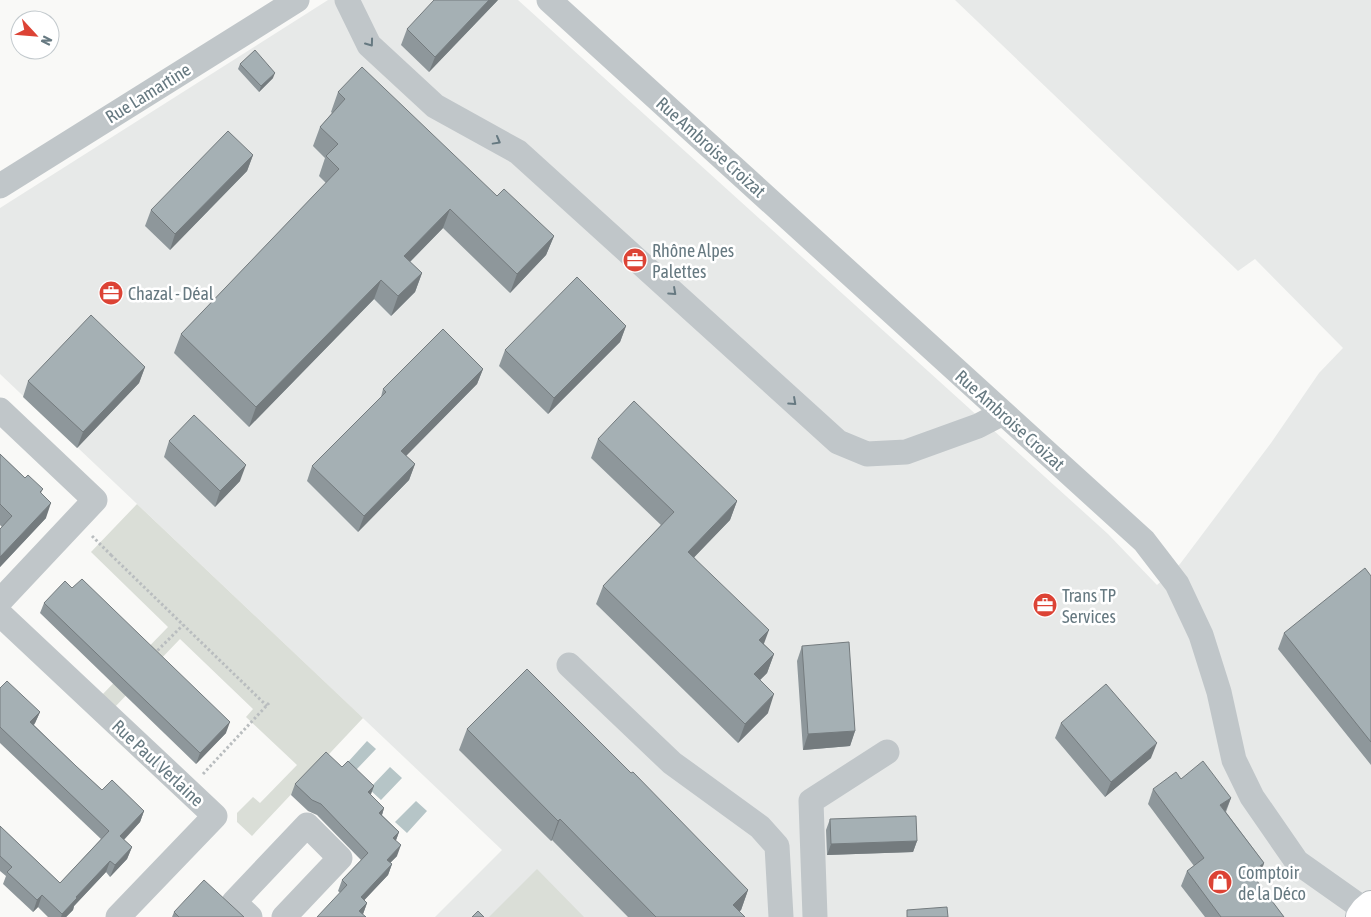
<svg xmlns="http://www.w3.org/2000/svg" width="1371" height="917" font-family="'Asap Condensed',sans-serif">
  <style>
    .built { fill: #e7e9e8 }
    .green { fill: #daded7 }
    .water { fill: #b6c5c7 }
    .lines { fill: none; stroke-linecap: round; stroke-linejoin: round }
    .major-casing { stroke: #b2b8bb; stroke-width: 30 }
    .path { stroke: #b9bdbf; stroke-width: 3; stroke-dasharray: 2.5 2.5; stroke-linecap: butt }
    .minor { stroke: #c0c6c9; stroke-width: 25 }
    .major { stroke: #fff; stroke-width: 28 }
    .wall { fill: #8e979b }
    .shaded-wall { fill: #747b7e }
    .building { fill: #a5b0b4; stroke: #747b7e }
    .oneway { stroke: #667981 }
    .labels { text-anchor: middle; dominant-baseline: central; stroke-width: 5; stroke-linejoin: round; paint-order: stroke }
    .street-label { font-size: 18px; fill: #667981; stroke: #fff }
    .poi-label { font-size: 18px; fill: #667981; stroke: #fff; text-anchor: start }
  </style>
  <rect width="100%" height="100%" fill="#f9f9f7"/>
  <path class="built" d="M328,0H518L1108,534L1157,585L1180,564L1271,443L1319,373L1343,348L1255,259L1238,271L955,0H1371V917H435L502,850L0,374V208Z"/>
  <path class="green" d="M137,504L363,718L252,836L237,822V813L253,797L260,803L297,765L246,717L253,709L180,639L113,709L100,697L168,627L91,552Z
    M537,869L584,917H489Z"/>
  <path class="water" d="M367,741L376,749L356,770L348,762Z
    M390,767L402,778L381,800L369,789Z
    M416,801L427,811L407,833L395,822Z"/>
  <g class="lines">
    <defs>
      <path id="major" d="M1360,917L1365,910L1371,905"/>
    </defs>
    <use href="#major" class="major-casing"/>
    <path class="path" d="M92,536L111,555L113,553
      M111,555L267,706
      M154,654L183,625
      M203,774L269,703"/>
    <path class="minor" d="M347,0L369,45L435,106L518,152L838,442L867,454L906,452L978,426L1003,413
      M549,0L1144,541L1177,584L1201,635L1219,692L1234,760L1252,797L1297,862L1365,910
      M0,186L297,0
      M0,410L95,500L0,601
      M0,614L215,816L118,917
      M569,665L672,763L760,827L777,846L781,917
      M250,917L234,902L307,825L340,858L284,917
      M815,917L811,801L887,752"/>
    <use href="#major" class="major"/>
  </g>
  <path class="wall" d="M498,0L429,72L401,45L407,29Z
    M240,64L273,78L259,92L238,69Z
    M338,92L497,196L554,236L546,255L510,293L443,228L410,262L422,273L415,292L391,316L374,299L249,427L174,353L181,334L326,183L319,176L325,158L313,146L320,127L332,113L331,112Z
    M253,155L247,171L170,250L145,226L151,210Z
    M626,326L620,342L548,414L499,366L505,350Z
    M145,367L139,383L77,448L23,397L28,381Z
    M483,369L477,384L406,456L415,464L409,480L358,532L307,481L312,466L381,397L383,389Z
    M598,439L737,501L730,520L694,557L764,644L774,654L767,673L760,680L768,713L738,743L596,604L603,586L661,525L591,458Z
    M169,441L240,481L215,507L164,457Z
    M0,454L25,478L43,489L41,493L46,518L0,567V529L2,527L0,525Z
    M1371,576V765L1278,649L1284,633Z
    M44,603L226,733L196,764L40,613Z
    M802,646L855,731L850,746L803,750L797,661Z
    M0,688L40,712L35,723L34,725L76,766L102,790L144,811L140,822L124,840L132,847L127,859L110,877L106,872L74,906L73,910L66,917H48L38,907L33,912L3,884L6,876L0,871V826L60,883L101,839L0,743Z
    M1061,723L1151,758L1105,797L1055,738Z
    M467,729L748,890L741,910L739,911L745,917H628L552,840L551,841L459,750Z
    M1181,779L1231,798L1226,812L1264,863L1259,878L1256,880L1284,917H1205L1181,886L1187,871L1194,866L1148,804L1153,789Z
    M295,784L371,795L384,808L382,815L399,832L396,840L397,856L390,863L392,864L388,875L364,900L367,903L363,914L338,891L342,880L361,860L317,815L308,811L291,795Z
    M830,819L917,841L913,852L827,855L826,830Z
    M174,912L244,917H172Z"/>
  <path class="shaded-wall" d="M489,0H498L429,72L435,57Z
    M275,73L273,78L259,92L261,86Z
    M253,155L247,171L170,250L175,234Z
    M450,209L443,228L397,275L404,256Z
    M554,236L546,255L510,293L517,274Z
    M422,273L415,292L391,316L398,296Z
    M381,280L374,299L249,427L256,407Z
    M626,326L620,342L548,414L554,398Z
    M145,367L139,383L77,448L83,432Z
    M483,369L477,384L396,466L401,451Z
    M415,464L409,480L358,532L364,516Z
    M246,465L240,481L215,507L220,491Z
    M737,501L730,520L681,571L688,552Z
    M51,503L46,518L0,567V557Z
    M769,630L762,649L759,640Z
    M774,654L767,673L747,693L754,674Z
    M774,694L768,713L738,743L745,724Z
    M40,712L35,723L26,733L30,722Z
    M230,722L226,733L196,764L200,753Z
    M855,731L850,746L803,750L808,734Z
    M1157,743L1151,758L1105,797L1111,782Z
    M374,786L370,797L368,792Z
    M1231,798L1225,812L1220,805Z
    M384,808L381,818L379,813Z
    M144,811L140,822L116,848L120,836Z
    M560,819L552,840L551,841L558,821Z
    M399,832L395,843L393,838Z
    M917,841L913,852L827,855L831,844Z
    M401,845L397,856L383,870L387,860Z
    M132,847L127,859L110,877L115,865Z
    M110,861L106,872L74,906L73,910L66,917H61L62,914L76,897Z
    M1264,863L1259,878L1246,888L1251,873Z
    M392,864L388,875L357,908L361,897Z
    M748,890L741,910L734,917L733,905Z
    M42,895L38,907L33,912L37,900Z
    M367,903L363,914L360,917L359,911Z"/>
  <path class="building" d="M434,0H489L435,57L407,29Z
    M255,50L275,73L261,86L240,64Z
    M362,67L497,196L504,189L554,236L517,274L450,209L404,256L422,273L398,296L381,280L256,407L181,334L339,169L326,156L338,144L320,127L345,99L338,92Z
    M228,131L253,155L175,234L151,210Z
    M577,277L626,326L554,398L505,350Z
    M91,315L145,367L83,432L28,381Z
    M443,329L483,369L401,451L415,464L364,516L312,466L386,392L383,389Z
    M634,401L737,501L688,552L769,630L759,640L774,654L754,674L774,694L745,724L603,586L674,512L598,439Z
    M194,415L246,465L220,491L169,441Z
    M0,454L25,478L28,475L43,489L40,492L51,503L0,557V529L12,516L0,504Z
    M1365,568L1371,576V742L1284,633Z
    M82,579L230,722L200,753L44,603L65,581L72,588Z
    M849,642L855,731L808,734L802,646Z
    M527,669L631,773L633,772L748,890L733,905L745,917H656L560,819L558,821L467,729Z
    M7,681L40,712L30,722L76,766L102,790L112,780L144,811L120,836L132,847L115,865L110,861L76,897L77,898L62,914L42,895L37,900L7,872L12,867L0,856V826L60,883L109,831L0,727V688Z
    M1106,684L1157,743L1111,782L1061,723Z
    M326,752L342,767L348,761L374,786L368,792L384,808L379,813L399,832L393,838L401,845L387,860L392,864L361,897L367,903L359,911L366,917H317L347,885L342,880L368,853L321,804L312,800L295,784Z
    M1203,761L1231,798L1220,805L1264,863L1251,873L1284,917H1221L1187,871L1204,858L1153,789L1176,772L1181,779Z
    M916,816L917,841L831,844L830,819Z
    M204,880L244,917H179L174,912Z
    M947,907L948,917H907V910Z
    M478,911L484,917H472Z"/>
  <defs><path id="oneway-chevron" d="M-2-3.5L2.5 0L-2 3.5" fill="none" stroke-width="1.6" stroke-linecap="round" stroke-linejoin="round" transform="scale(1.25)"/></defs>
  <g class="oneway">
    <use href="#oneway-chevron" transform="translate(370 43) rotate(54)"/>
    <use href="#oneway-chevron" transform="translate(497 141) rotate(29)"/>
    <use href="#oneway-chevron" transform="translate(673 292) rotate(42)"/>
    <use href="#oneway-chevron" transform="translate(793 402) rotate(42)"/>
  </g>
  <defs>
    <symbol id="office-disc" viewBox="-11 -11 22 22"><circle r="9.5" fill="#dc4335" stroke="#fff"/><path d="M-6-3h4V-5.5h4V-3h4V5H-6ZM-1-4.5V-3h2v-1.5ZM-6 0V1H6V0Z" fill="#fff"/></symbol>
    <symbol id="shop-disc" viewBox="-11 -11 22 22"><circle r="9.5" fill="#dc4335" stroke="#fff"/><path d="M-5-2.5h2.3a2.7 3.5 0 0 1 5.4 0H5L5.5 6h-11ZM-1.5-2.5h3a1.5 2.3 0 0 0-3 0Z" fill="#fff"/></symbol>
  </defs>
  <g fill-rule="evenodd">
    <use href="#office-disc" x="621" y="246" width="28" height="28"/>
    <use href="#office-disc" x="97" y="279" width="28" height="28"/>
    <use href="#office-disc" x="1031" y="591" width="28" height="28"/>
    <use href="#shop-disc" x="1206" y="868" width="28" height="28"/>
  </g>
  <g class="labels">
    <g class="street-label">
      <text transform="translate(148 93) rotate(-32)">Rue Lamartine</text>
      <text transform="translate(711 147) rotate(42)">Rue Ambroise Croizat</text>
      <text transform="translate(1010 420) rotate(42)">Rue Ambroise Croizat</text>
      <text transform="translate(158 763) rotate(43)">Rue Paul Verlaine</text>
    </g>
    <g class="poi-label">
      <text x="652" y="250">Rhône Alpes<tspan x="652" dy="21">Palettes</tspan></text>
      <text x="128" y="293">Chazal - Déal</text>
      <text x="1062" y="595">Trans TP<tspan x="1062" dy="21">Services</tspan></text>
      <text x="1238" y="872">Comptoir<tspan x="1238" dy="21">de la Déco</tspan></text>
    </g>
  </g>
  <g transform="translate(35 35) rotate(116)"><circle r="24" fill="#ffffff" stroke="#c2c9cd"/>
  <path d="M0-4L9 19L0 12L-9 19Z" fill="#dc4335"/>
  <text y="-8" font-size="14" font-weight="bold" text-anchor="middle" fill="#667981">N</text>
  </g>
</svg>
